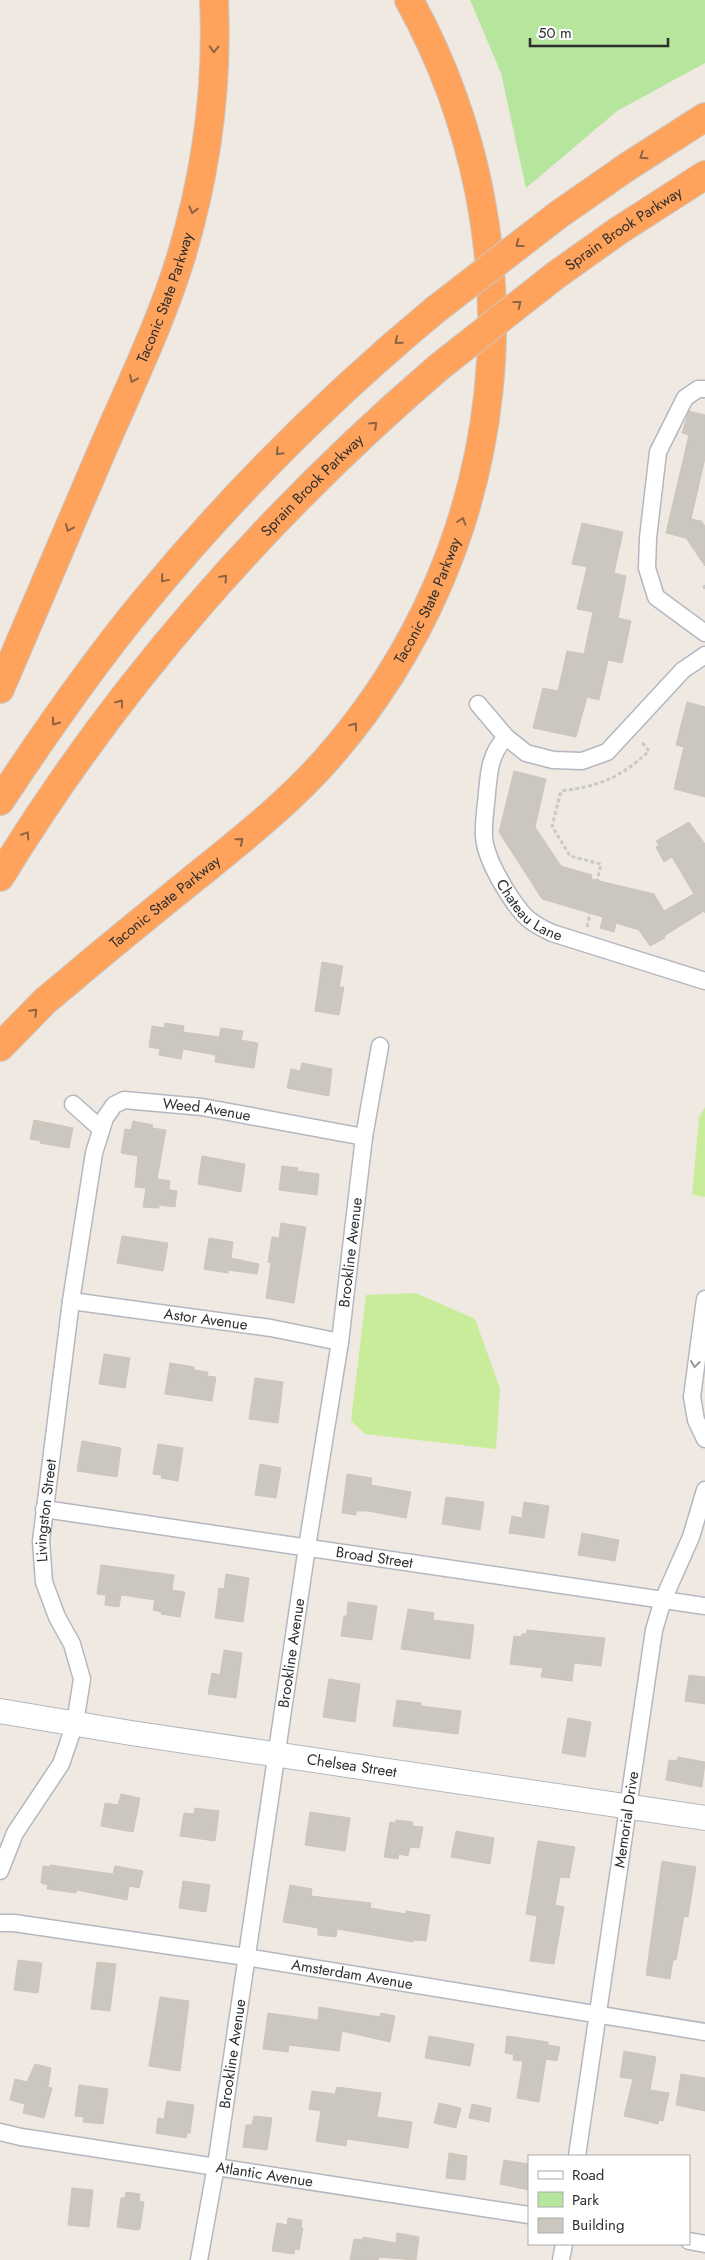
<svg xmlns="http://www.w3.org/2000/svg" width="705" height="2260" font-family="Jost,sans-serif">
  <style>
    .green { fill: #b6e59e }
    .pitch { fill: #c9ec9a }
    .building { fill: #cbc7bf; stroke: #cbc5ba }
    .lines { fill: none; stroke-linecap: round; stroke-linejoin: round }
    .street-casing { stroke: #b4b7c1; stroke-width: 19 }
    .secondary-casing { stroke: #b4b7c1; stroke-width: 26 }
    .highway-casing { stroke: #c9c9c9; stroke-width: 30 }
    .path { stroke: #c9c9c9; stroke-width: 3; stroke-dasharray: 4 2.5; stroke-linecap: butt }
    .street { stroke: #fff; stroke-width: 16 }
    .secondary { stroke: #fff; stroke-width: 24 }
    .highway { stroke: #ffa35c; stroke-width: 28 }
    .highway-bridge-casing { stroke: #c9c9c9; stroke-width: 30; stroke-linecap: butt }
    .highway-bridge { stroke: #ffa35c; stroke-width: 28 }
    .oneway { stroke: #8c6343 }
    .oneway2 { stroke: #969696 }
    .labels { text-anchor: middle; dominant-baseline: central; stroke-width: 4; stroke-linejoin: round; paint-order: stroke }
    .street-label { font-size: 15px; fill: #2e2e2e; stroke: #fff }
  </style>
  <rect width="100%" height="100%" fill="#efe9e1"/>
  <path class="green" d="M470,0H705V63L617,111L526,188L501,73Z"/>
  <path class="pitch" d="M705,1107V1197L692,1195L699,1117Z
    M416,1293L475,1319L500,1388L496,1449L365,1434L351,1421L366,1295Z"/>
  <path class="building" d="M689,411L705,415V458L691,519L701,521L705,526V566L686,538L666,533L689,435L682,433Z
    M582,523L623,532L614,573L626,576L618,618L631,621L622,663L608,660L599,700L587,697L576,737L533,728L543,688L558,691L567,651L584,654L593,612L577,609L587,567L572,564Z
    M687,702L705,707V797L674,789L684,747L676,745Z
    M514,771L546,779L535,827L561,866L592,875L591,879L654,894L664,911L694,894L672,857L664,862L656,847L659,845L656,841L689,822L705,844V913L704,911L664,936L665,938L650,946L639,930L616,923L614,932L600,928L603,917L542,899L499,832Z
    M322,962L343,966L339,987H344L339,1015L315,1011Z
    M165,1023L184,1026L183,1032L219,1037L221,1028L243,1031L241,1040L258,1043L254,1068L215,1062L216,1055L183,1049L181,1059L159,1055L160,1049L149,1047L152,1026L164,1028Z
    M302,1063L332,1069L329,1096L287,1088L291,1069L300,1071Z
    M34,1120L73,1128L69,1148L40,1143L41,1141L30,1139Z
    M133,1121L153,1125L152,1128L166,1130L157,1179L170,1181L169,1190L177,1191L175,1207L159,1205V1208L143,1207L146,1188L135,1187L138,1156L121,1153L125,1129L131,1130Z
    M202,1156L245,1164L241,1192L198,1184Z
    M282,1166L298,1168L297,1171L319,1174L317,1195L279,1190Z
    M281,1223L306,1227L294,1303L266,1298L271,1263L268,1262L272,1237L279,1238Z
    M122,1236L168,1243L163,1271L117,1263Z
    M209,1238L233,1242L231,1258L259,1264L257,1274L228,1270V1273L204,1269Z
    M104,1354L130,1358L125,1388L99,1384Z
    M170,1363L194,1367V1370L208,1372L207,1376L216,1377L212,1401L165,1394Z
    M255,1378L283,1382L278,1423L249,1419Z
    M82,1441L121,1448L117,1477L77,1471Z
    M158,1444L183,1448L178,1481L161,1478L162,1475L153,1474Z
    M260,1464L281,1468L276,1498L255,1495Z
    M347,1474L372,1478L371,1485L411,1492L406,1518L368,1511H356V1515L342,1513Z
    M446,1497L484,1502L480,1530L442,1524Z
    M524,1502L549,1506L544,1538L509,1533L512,1516L522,1518Z
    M582,1533L619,1540L615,1561L578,1555Z
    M101,1565L174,1575L172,1590L185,1592L180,1617L161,1614L162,1612L153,1610L155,1600L121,1595L119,1607L105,1605L106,1595L97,1594Z
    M226,1574L249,1578L243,1622L215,1618L219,1588L224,1589Z
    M348,1602L377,1606L372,1640L341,1636L344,1616H347Z
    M408,1609L434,1613L433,1620L474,1625L470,1659L401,1649Z
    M527,1630L605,1638L601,1666L574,1663L572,1681L541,1677L543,1668L510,1664L514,1636L521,1637L522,1634H526Z
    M224,1650L242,1653L236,1698L208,1694L212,1673L220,1675Z
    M689,1675L705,1677V1704L685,1701Z
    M329,1679L360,1684L355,1722L323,1717Z
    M397,1700L421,1703V1706L461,1711L458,1734L393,1726Z
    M568,1718L591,1722L585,1757L562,1753Z
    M678,1757L705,1762L702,1787L666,1780L669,1760L677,1761Z
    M121,1794L140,1798L133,1832L101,1826L105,1803L118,1805Z
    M195,1808L219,1811L215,1841L180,1836L184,1813L194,1814Z
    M310,1812L350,1818L345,1851L305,1845Z
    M396,1820L413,1822L412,1826L423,1827L419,1848L410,1847L408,1856L399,1854L398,1859L384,1857L390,1822L395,1823Z
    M456,1831L494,1838L490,1864L451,1857Z
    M538,1841L575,1847L569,1878L560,1877L555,1905L564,1907L554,1964L530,1961L537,1916L526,1914Z
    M662,1861L696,1867L688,1917L684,1916L676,1960H673L670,1979L646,1975Z
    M50,1865L113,1874L115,1866L143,1871L139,1888L129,1886L127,1900L77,1890L76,1893L47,1889L48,1885L41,1883L43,1866L50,1867Z
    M183,1881L210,1885L206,1912L179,1908Z
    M290,1885L312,1889L311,1896L371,1903L370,1908L406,1914V1911L430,1915L426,1941L413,1940V1942L337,1929L336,1937L318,1935V1928L283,1922Z
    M18,1960L42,1963L38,1993L14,1990Z
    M97,1962L116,1964L110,2011L91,2009Z
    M160,1997L189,2001L180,2071L149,2066Z
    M319,2007L380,2017L381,2013L395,2016L390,2042L342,2031L339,2051L289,2045L288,2052L263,2049L268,2013L318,2020Z
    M429,2036L474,2044L470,2066L425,2058Z
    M507,2036L548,2042V2045L560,2047L557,2061L546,2059L539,2102L517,2098L523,2061L513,2060L514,2055L505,2053Z
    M624,2051L656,2057L650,2090L669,2093L663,2121L659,2120L658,2124L624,2116L633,2079L620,2077Z
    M35,2064L51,2068L48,2087L52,2088L44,2118L23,2113L25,2104L10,2100L15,2079L27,2082Z
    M681,2074L705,2078V2111L676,2105Z
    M79,2085L108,2089L103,2124L83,2122L84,2117L75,2116Z
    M337,2087L381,2093L377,2117L412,2122L408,2148L347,2139L346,2146L316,2141L321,2111L309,2109L312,2091L335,2094Z
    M167,2101L194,2105L190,2133H187L186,2138L156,2133L158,2118L164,2119Z
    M439,2103L461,2108L456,2128L434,2123Z
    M472,2104L491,2108L489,2122L469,2118Z
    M254,2116L272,2118L267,2150L243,2147L246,2125H252Z
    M449,2153L467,2156L465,2180L446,2178Z
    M504,2160L529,2164V2190L500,2184Z
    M72,2188L93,2190L89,2227L68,2225Z
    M126,2192L140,2194L139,2201L144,2202L140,2229L137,2230L117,2227L121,2198H125Z
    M288,2218L302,2220L301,2228H303L299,2250L295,2249L294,2254L272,2251L277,2223L287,2225Z
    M397,2233L419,2237L416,2260L379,2257L378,2260H350L354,2239L363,2240V2237L396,2243Z"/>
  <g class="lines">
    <defs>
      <g id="street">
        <path d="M705,389H698L685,398L658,452L648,538L647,568L656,597L705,633"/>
        <path d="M478,704L506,737L526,753L553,760L582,761L607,752L683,670L705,655"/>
        <path id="s1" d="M506,737C490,754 489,771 487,793C486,807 483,822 484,836C485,859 508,896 523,914C531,923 541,928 552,933L705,981"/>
        <path d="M73,1104L101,1129"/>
        <path d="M705,1299L692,1397L696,1420L705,1439"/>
        <path id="s2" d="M71,1301L271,1328L340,1342"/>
        <path id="s3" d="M44,1509L705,1606"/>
        <path id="s4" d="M0,1871L15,1833L61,1764L75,1723L82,1679L72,1644L57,1617L44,1582L41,1541L71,1301L94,1153L105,1118L114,1105L124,1100L202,1107L364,1137"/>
        <path id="s5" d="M0,1923H14L246,1957L705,2032"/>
        <path id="s6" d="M0,2132L21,2137L529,2215"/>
        <path id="s7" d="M577,2156L654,1630L663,1600L691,1537L705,1490"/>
        <path d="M689,2241L705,2244"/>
        <path id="s8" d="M199,2260L216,2166L307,1547L340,1342L364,1137L380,1046"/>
        <path d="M561,2260L564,2244"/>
      </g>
      <g id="secondary">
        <path id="s9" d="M0,1711L131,1733L705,1818"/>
      </g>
      <g id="highway">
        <path d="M558,215L627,167L705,117"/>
        <path id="s10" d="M556,275L618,231L705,175"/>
        <path id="s11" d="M0,689C35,608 69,527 104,446C131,384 161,322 181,257C206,174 218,86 214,0"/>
        <path d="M0,801C45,733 92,665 144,602C232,495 329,398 435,310"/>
        <path id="s12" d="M0,877C117,685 269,513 439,367"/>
        <path id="s13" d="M0,1047L45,1001L69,981C115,942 161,905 208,867C250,833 292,799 328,758C513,547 544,245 409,0"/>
      </g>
    </defs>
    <use href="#street" class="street-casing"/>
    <use href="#secondary" class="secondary-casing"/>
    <use href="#highway" class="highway-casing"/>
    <path class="path" d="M704,585L705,590
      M587,927L601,864L570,856L552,826L561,791C600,786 620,778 649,751L641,741"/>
    <use href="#street" class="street"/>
    <use href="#secondary" class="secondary"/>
    <use href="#highway" class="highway"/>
    <defs>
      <path id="highway-bridge" d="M435,310L558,215
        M439,367L556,275"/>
    </defs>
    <use href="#highway-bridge" class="highway-bridge-casing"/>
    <use href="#highway-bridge" class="highway-bridge"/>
  </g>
  <defs><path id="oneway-chevron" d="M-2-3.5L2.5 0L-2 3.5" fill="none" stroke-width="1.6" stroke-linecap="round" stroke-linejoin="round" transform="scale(1.25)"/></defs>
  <g class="oneway">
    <use href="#oneway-chevron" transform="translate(214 49) rotate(92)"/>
    <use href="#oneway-chevron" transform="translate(643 156) rotate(146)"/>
    <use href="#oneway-chevron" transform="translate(193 210) rotate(104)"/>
    <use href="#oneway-chevron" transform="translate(519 244) rotate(143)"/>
    <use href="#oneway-chevron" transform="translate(518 304) rotate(-38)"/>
    <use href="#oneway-chevron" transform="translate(398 341) rotate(139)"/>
    <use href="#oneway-chevron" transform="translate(133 379) rotate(113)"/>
    <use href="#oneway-chevron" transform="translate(374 425) rotate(-43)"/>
    <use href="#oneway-chevron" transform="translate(279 452) rotate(134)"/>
    <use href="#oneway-chevron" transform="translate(462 521) rotate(-72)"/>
    <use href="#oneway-chevron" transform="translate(69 528) rotate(113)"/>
    <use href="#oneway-chevron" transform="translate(224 578) rotate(-48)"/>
    <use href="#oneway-chevron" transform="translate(164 579) rotate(130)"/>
    <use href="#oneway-chevron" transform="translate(120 703) rotate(-53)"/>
    <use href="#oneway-chevron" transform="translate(55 722) rotate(126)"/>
    <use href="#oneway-chevron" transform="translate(354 726) rotate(-53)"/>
    <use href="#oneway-chevron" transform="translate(26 835) rotate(-57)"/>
    <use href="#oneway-chevron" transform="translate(240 841) rotate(-39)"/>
    <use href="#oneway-chevron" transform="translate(34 1012) rotate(-45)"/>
  </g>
  <use class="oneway2" href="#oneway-chevron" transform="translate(695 1364) rotate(97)"/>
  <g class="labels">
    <g class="street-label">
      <text stroke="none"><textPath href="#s10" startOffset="82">Sprain Brook Parkway</textPath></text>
      <text stroke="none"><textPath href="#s11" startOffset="425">Taconic State Parkway</textPath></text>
      <text stroke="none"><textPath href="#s12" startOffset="502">Sprain Brook Parkway</textPath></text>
      <text stroke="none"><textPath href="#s13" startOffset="625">Taconic State Parkway</textPath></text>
      <text stroke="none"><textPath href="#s13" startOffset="220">Taconic State Parkway</textPath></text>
      <text stroke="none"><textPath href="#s1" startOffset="194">Chateau Lane</textPath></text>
      <text stroke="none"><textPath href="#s4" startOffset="896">Weed Avenue</textPath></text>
      <text stroke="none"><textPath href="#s8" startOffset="1019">Brookline Avenue</textPath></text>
      <text stroke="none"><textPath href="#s2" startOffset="136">Astor Avenue</textPath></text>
      <text stroke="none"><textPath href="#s4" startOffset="388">Livingston Street</textPath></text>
      <text stroke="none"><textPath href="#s3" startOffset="334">Broad Street</textPath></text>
      <text stroke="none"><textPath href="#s8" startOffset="614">Brookline Avenue</textPath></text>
      <text stroke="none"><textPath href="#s9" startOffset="356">Chelsea Street</textPath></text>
      <text stroke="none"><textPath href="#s7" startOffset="340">Memorial Drive</textPath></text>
      <text stroke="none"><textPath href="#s5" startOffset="356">Amsterdam Avenue</textPath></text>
      <text stroke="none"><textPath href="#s8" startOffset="209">Brookline Avenue</textPath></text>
      <text stroke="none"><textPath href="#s6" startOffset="268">Atlantic Avenue</textPath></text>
    </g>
  </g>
  <rect x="528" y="2155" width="162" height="90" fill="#ffffff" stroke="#ababab"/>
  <rect x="538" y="2171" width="25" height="8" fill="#ffffff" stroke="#ababab"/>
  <text x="572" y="2180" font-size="15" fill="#2e2e2e">Road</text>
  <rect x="538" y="2192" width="25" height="15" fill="#b6e59e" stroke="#ababab"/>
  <text x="572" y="2205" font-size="15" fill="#2e2e2e">Park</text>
  <rect x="538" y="2218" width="25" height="15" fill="#cbc7bf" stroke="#ababab"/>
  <text x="572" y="2230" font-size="15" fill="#2e2e2e">Building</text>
  <path d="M530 38v8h138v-8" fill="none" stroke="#2e2e2e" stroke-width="2.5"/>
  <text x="538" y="38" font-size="15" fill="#2e2e2e" stroke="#ffffff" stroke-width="4" paint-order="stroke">50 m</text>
</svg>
